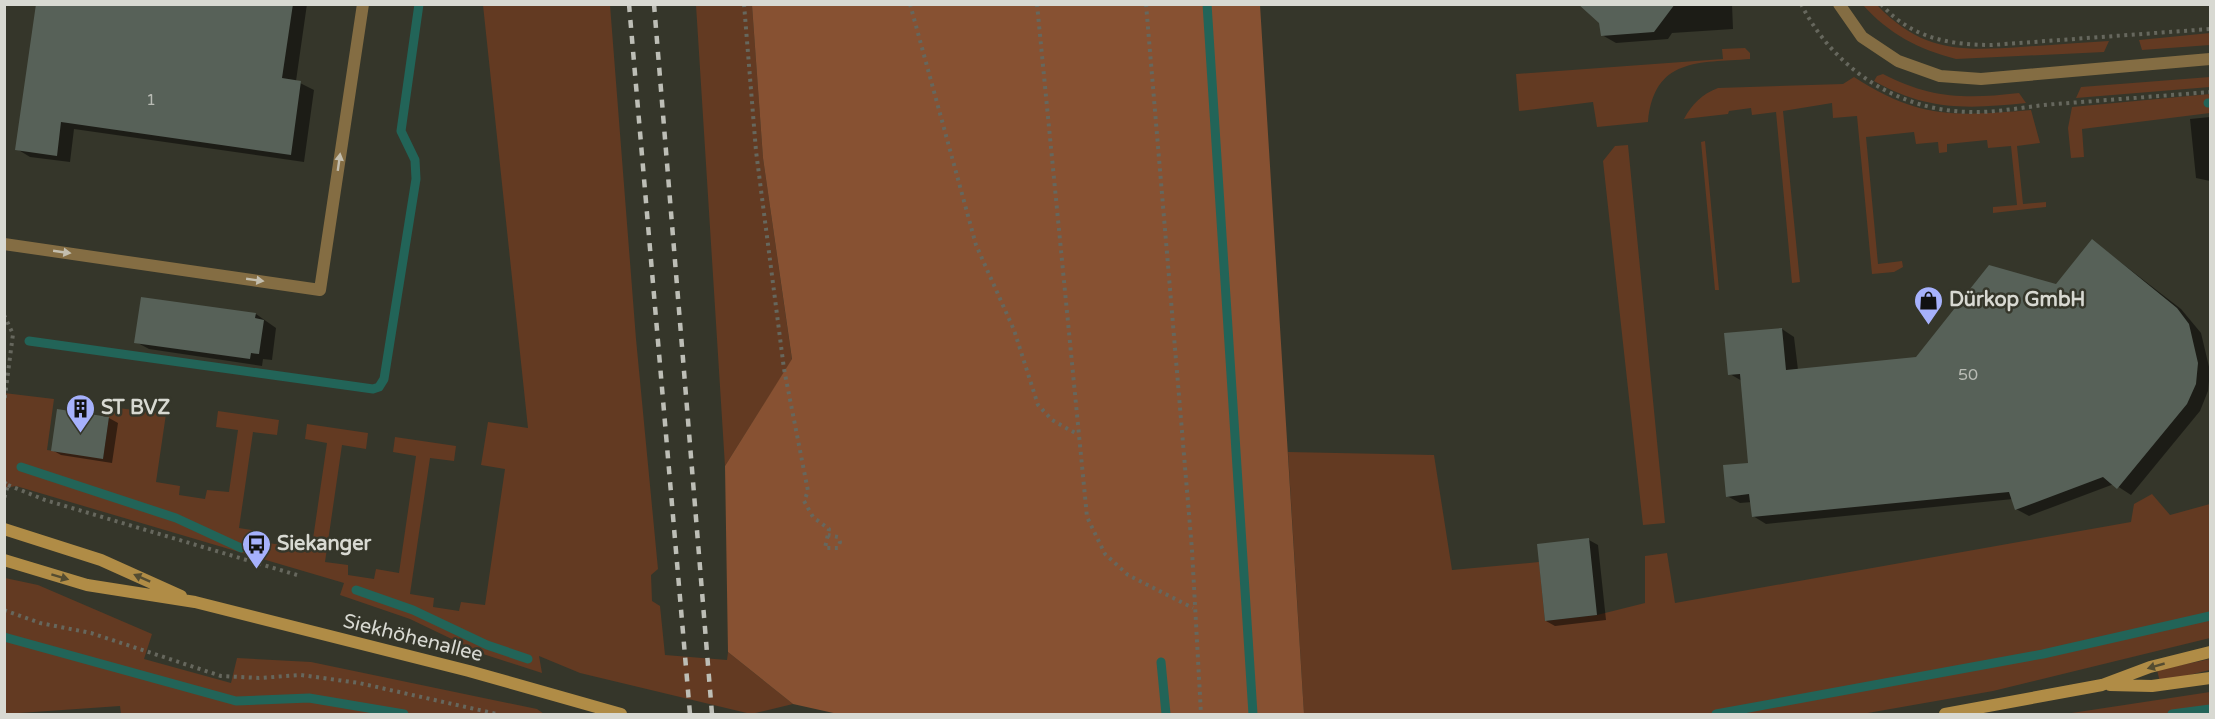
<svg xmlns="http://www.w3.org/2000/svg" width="2215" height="719" font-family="'Varela Round',sans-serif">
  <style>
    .green { fill: #633a22 }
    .forest { fill: #875132 }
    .shadow { fill: #0007 }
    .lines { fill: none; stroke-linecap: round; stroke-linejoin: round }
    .stream { stroke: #226458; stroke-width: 9 }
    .building { fill: #576158 }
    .path { stroke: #66675d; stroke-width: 4; stroke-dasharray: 3 4.5; stroke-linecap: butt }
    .lane { stroke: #846d43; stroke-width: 12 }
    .street { stroke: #846d43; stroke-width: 12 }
    .secondary { stroke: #b08c46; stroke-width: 12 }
    .rail { stroke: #bdbeb6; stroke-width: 4.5; stroke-dasharray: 8 8; stroke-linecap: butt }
    .oneway { fill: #c3beae }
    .oneway2 { fill: #544c31 }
    .labels { text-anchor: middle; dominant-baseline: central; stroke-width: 5; stroke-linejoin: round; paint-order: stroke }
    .number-label { font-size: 16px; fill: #b8bbb4 }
    .poi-label { font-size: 20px; font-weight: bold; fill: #d8d9d2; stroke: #35362a; text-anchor: start }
    .street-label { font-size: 20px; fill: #d8d9d2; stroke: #35362a }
  </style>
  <rect width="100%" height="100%" fill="#35362a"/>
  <path class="green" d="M483,5H610L636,339L658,569L651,575L652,601L660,606L665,655L727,660L728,652L793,704L751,714L580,673L539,656L542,673L483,654L410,619L340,595L344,583L16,486L5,488L4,393L54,399L47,450L103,458L109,417L101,415L102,406L166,414L156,482L180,486L179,495L205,499L207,490L229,492L238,430L216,427L218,411L279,420L277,435L253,432L239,528L263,532L262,542L288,546L290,536L313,539L327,443L305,439L307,424L368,433L366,449L342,445L325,562L348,565V575L374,579L376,569L399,573L401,559L416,456L393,452L395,437L456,446L454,461L430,458L410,594L434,598L433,607L459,611L461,602L485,605L505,469L481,465L488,422L528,428Z
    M696,5H752L763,158L792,360L725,466Z
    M1863,5H1877C1922,52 1960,51 2021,47C2050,45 2079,43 2109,41L2104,52L1956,59C1918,49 1889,34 1863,5Z
    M2210,33V45L2142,50L2139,40Z
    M1745,48L1750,53V59C1699,63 1654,57 1648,122L1597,127L1593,102L1519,111L1516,74L1723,59L1722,49Z
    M1883,74C1931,99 1967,99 2019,93L2026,103C1968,109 1927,111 1874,81L1877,76Z
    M1854,77C1921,120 1956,116 2031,110L2040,143L2017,146L2023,204L2046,202V207L1993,213V207L2017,205L2011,146L1988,148L1987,140L1947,144V152L1939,153L1938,142L1916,144L1914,132L1866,137L1878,264L1902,261L1903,267L1894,272L1872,274L1857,116L1833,118L1832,103L1783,111L1800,282L1792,283L1776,112L1752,115L1751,108L1729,111L1728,114L1684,119C1692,104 1702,94 1718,88L1843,84Z
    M2210,77V87L2076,98L2081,87Z
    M2210,94V113L2082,129L2084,157L2071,158L2068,128L2072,107Z
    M1705,141L1719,290H1715L1701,142Z
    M1628,145L1665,523L1643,525L1603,161L1615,146Z
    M1288,452L1434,455L1452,570L1539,562L1545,621L1597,615L1645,603V556L1667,553L1675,603L2131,522L2134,504L2152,494L2170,515L2210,504V638L1993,691L1862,714H1304Z
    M5,578L38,585L152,634L144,659L231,683L237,658L311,662L537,709L544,714H121L120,706L5,714Z
    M2210,659V670L2160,682L2157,670Z
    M2210,692V714H2061H2065Z"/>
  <path class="forest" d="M752,5H1260L1304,714H838L793,704L728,652L725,466L792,359L763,158Z"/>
  <path class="shadow" d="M37,4H307L296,81L314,90L304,162L74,129L70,162L30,157L17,149Z
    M1580,4H1732L1733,29L1672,33L1668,39L1616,43L1602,35L1601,22Z
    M2210,117V181L2196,178L2190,119Z
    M2093,241L2181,309L2201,333L2210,371L2208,391L2200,411L2131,495L2114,484L2029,516L2016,509L2013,499L1766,524L1753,516L1752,502L1740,503L1727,496L1750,465L1742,381L1730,374L1782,329L1794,337L1798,370L1916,359L2056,286Z
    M256,314L276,328L272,360L263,359L262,366L149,349L136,342Z
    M58,411L109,418L118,423L112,463L61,455L52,450Z
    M1589,540L1598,545L1606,620L1555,626L1546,621Z"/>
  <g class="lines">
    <path class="stream" d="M1207,4L1253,714
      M2208,103H2210
      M29,341L373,389L379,387L384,379L416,179L415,160L401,131L419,4
      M21,467L176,518L241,548
      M356,590L413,610L487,645L528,659
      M4,637L236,701L309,698L404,714
      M1161,662L1166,714
      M1716,714L2043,654L2210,616
      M2172,714L2210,709"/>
  </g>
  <path class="building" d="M36,4H293L282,78L301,81L291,155L61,122L57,156L15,150Z
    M1578,4H1675L1654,32L1601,36L1599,23Z
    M2092,239L2177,308L2189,324L2198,363L2196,384L2187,404L2117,489L2103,477L2015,510L2009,492L1752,517L1749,494L1726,497L1723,465L1748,463L1740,374L1728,375L1724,333L1782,328L1786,370L1916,357L1989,265L2056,284Z
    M141,297L256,313L255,318L264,320L259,354L251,353L250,359L134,343Z
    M57,409L109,417L103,459L51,451Z
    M1589,538L1597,615L1545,621L1537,544Z"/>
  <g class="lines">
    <path class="path" d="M744,4L756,151L784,369L808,491L804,501L813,517L829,529L825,548H838L840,542L838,537L828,535
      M910,4L976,245L1014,330L1038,405L1052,420L1077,434
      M1037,4L1087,517L1105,554L1128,575L1193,608
      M1146,4L1192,550L1201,714
      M1801,4C1834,69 1897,110 1969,112C1998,113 2027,106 2056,104C2107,100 2159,96 2210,92
      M1881,4C1911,38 1949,45 1992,45L2210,29
      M4,315L13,334L4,404
      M4,482L8,485L4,499
      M8,485L45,500L297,575
      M4,610L40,623L91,633L221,676L259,678L301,675L359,683L497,714"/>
    <path class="lane" d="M4,244L320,290L363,4"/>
    <path class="street" d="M1839,4L1862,37L1898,61L1940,76L1981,79L2210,59"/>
    <path class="secondary" d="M4,529L101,560L181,596
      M4,560L87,585L195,602L469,671L621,714
      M2110,685L2152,686L2210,678
      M1945,714L2102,685L2150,667L2210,652"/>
    <path class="rail" d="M629,4L690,714
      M654,4L712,714"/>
  </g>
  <defs><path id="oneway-solid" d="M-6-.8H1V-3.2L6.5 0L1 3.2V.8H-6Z" transform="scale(1.5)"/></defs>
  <g class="oneway">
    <use href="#oneway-solid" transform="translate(339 162) rotate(-82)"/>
    <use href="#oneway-solid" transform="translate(62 252) rotate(8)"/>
    <use href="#oneway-solid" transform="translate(255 280) rotate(8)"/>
  </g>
  <g class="oneway2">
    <use href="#oneway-solid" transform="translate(60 577) rotate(17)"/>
    <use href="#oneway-solid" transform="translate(142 578) rotate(-156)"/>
    <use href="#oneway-solid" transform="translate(2156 666) rotate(164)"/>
  </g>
  <defs>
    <symbol id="shop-pin" viewBox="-11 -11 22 30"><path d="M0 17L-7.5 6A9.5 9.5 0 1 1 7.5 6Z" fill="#a6b1fc" stroke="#35362a"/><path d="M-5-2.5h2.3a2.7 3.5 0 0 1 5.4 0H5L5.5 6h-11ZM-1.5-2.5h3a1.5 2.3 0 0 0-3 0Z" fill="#111"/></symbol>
    <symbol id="building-pin" viewBox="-11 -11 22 30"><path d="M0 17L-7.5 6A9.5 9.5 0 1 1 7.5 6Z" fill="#a6b1fc" stroke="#35362a"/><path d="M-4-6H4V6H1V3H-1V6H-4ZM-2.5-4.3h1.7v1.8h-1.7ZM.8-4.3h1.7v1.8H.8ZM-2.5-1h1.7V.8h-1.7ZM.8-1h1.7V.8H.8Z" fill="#111"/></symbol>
    <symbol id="bus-pin" viewBox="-11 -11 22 30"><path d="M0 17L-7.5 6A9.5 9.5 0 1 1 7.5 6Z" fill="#a6b1fc" stroke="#35362a"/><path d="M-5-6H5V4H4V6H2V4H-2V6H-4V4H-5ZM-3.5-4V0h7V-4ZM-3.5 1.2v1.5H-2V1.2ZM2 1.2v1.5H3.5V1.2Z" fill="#111"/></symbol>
  </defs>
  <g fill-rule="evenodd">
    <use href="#shop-pin" x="1912" y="284" width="33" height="45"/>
    <use href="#building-pin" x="64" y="392" width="33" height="45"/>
    <use href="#bus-pin" x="240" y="528" width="33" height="45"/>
  </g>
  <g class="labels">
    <g class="number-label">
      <text x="151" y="100">1</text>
      <text x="1968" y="375">50</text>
    </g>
    <g class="poi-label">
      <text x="1949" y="300">Dürkop GmbH</text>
      <text x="101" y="408">ST BVZ</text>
      <text x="277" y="544">Siekanger</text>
    </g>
    <g class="street-label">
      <text transform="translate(413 638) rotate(14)">Siekhöhenallee</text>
    </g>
  </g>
  <rect width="2215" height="719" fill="none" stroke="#d8d9d2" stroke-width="12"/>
</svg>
